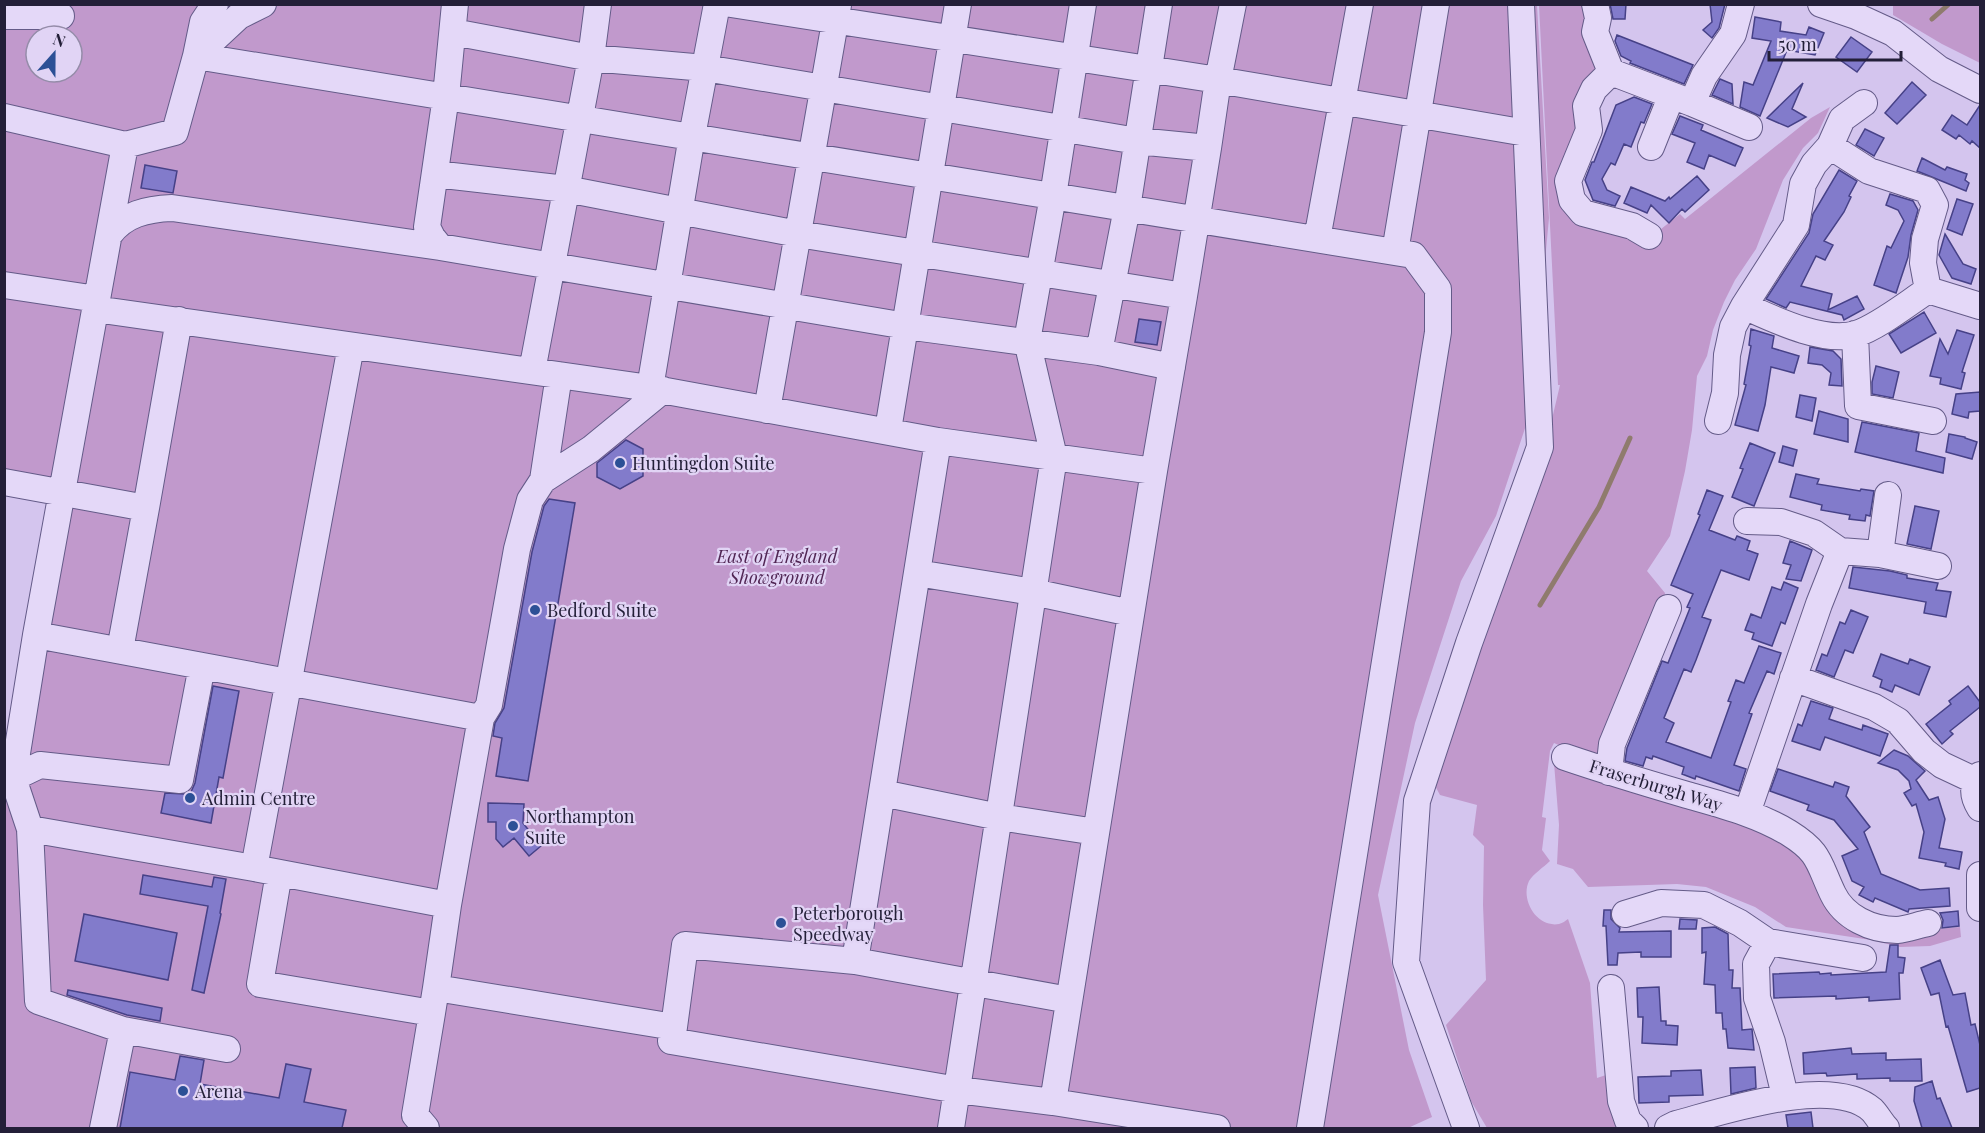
<svg xmlns="http://www.w3.org/2000/svg" width="1985" height="1133" font-family="'Playfair Display',serif">
  <style>
    .green { fill: #c199cc; fill-rule: evenodd }
    .lines { fill: none; stroke-linecap: round; stroke-linejoin: round }
    .stream { stroke: #8f7b6d; stroke-width: 5 }
    .building { fill: #827bcb; stroke: #464187; stroke-width: 1.5 }
    .minor-casing { stroke: #645b88; stroke-width: 28 }
    .minor { stroke: #e4d8f8; stroke-width: 26 }
    .poi-dot { fill: #2c5096; stroke: #e1d4f5; stroke-width: 2 }
    .labels { text-anchor: middle; dominant-baseline: central; stroke-width: 4.5; stroke-linejoin: round; paint-order: stroke }
    .poi-label { font-size: 18px; fill: #231f38; stroke: #e1d4f5; text-anchor: start }
    .park-label { font-size: 18px; font-style: italic; fill: #512654; stroke: #e1d4f5 }
    .street-label { font-size: 18px; fill: #231f38; stroke: #e1d4f5 }
  </style>
  <rect width="100%" height="100%" fill="#d4c5ee"/>
  <path class="green" d="M1586,4L1598,72L1580,122L1562,196L1656,233L1680,214L1685,219L1811,118L1830,107L1818,133L1803,148L1783,180L1756,249L1735,280L1724,302L1713,330L1707,356L1697,376L1692,430L1685,471L1670,536L1647,571L1665,593L1663,605L1612,751L1583,756L1554,743L1550,751L1542,817L1546,818L1542,850L1550,861C1544,867 1533,874 1529,881C1520,900 1537,928 1559,924C1563,923 1565,921 1568,919L1590,983L1597,1078L1609,1074L1624,1128H1487L1471,1101L1446,1025L1486,980L1483,905L1484,846L1473,835L1477,805L1440,795L1427,771L1544,453L1560,385H1558L1539,5Z
    M5,5H1537L1549,218L1531,410L1496,516L1461,581L1415,723L1378,895L1409,1050L1432,1117L1408,1128H5V744L57,498L5,487ZM36,36H72V72H36Z
    M1893,5H1980V63L1942,44L1893,15Z
    M1554,763L1774,832L1801,848L1840,911L1936,929L1960,927L1961,937L1930,946L1900,947L1871,940L1786,927L1755,907L1706,887L1677,884L1588,887L1573,869L1557,864L1559,825Z"/>
  <g class="lines">
    <path class="stream" d="M1932,19L1949,4
      M1540,605L1599,507L1630,438"/>
  </g>
  <path class="building" d="M1610,4H1626L1625,19H1613Z
    M1710,4H1725L1719,28L1712,38L1703,30L1712,22Z
    M1755,17L1781,22L1780,31L1806,35L1809,27L1824,33L1815,55L1787,50L1760,116L1740,107L1744,82L1753,85L1771,41L1752,38Z
    M1617,35L1693,65L1684,84L1630,63L1631,61L1621,56L1615,41Z
    M1851,37L1872,52L1857,72L1836,57Z
    M1720,79L1732,84L1733,104L1712,95Z
    M1912,82L1926,95L1897,124L1885,113Z
    M1803,83L1792,109L1806,117L1788,127L1767,118Z
    M1634,97L1652,104L1644,123L1641,122L1631,147L1624,144L1615,165L1611,163L1602,179L1607,190L1620,196L1615,206L1593,200L1585,180L1592,162H1594L1616,105Z
    M1980,105V148L1972,141L1970,144L1959,135L1956,139L1942,130L1952,115L1967,125Z
    M1680,116L1703,125L1701,130L1743,148L1735,166L1709,155L1704,169L1687,162L1695,143L1672,134Z
    M1865,129L1884,138L1874,156L1856,145Z
    M1922,158L1945,170L1947,167L1967,174L1965,180L1969,183L1966,191L1917,171Z
    M145,165L177,171L173,193L141,188Z
    M1839,170L1857,181L1849,196L1851,197L1844,212L1824,241L1833,245L1825,260L1816,256L1801,286L1832,294L1828,310L1857,296L1864,309L1844,320L1842,315L1790,302L1786,308L1766,299L1809,233L1813,214Z
    M1697,176L1709,190L1685,212L1682,209L1669,223L1651,205L1647,213L1624,203L1631,187L1665,201L1669,197L1670,199Z
    M1890,194L1913,201L1918,210L1911,235L1908,257L1896,293L1874,285L1887,246L1891,248L1904,221L1898,210L1886,205Z
    M1957,199L1973,204L1962,235L1947,229Z
    M1945,234L1963,264L1976,269L1971,284L1952,278L1939,255Z
    M1924,312L1936,333L1901,353L1889,334Z
    M1139,319L1161,322L1157,345L1135,342Z
    M1751,329L1774,336L1772,348L1799,356L1794,373L1771,367L1765,405L1758,431L1735,425L1746,385L1744,384L1751,346L1749,345Z
    M1957,330L1974,335L1962,372L1965,373L1961,389L1940,384L1941,378L1930,376L1940,339L1948,354Z
    M1810,347L1833,351L1841,359L1842,386L1829,385L1831,373L1822,365L1808,363Z
    M1876,366L1899,372L1893,398L1872,394V382Z
    M1980,392V411L1969,412L1968,418L1952,414L1956,394Z
    M1800,395L1816,398L1812,421L1796,417Z
    M1819,411L1848,419V442L1814,434Z
    M1862,422L1919,433L1916,451L1945,458L1943,473L1855,452Z
    M1949,434L1965,437V438L1977,442L1972,459L1946,452Z
    M626,440L643,449V476L620,489L597,477V463Z
    M1750,443L1775,453L1754,506L1732,497L1743,469L1740,468Z
    M1783,446L1797,450L1793,466L1779,462Z
    M1796,474L1819,479L1817,484L1860,491L1861,489L1874,491L1870,516L1866,515L1865,521L1849,519L1850,515L1821,510L1822,505L1790,497Z
    M1707,490L1723,496L1709,530L1735,540L1737,536L1750,541L1747,550L1758,554L1749,580L1721,570L1702,617L1711,620L1696,660L1691,672L1684,669L1664,718L1674,723L1666,742L1711,758L1731,702L1728,701L1736,680L1744,683L1759,646L1781,653L1774,674L1767,671L1749,713L1752,714L1734,765L1746,769L1739,791L1696,776L1695,779L1682,774L1684,767L1653,756L1652,759L1646,757L1643,766L1625,761L1627,748L1662,661L1668,663L1690,608L1687,607L1693,594L1671,585L1700,515L1698,514Z
    M549,499L575,503L528,781L496,776L502,738L493,736L495,723L504,708L532,552L544,506Z
    M1915,506L1939,511L1931,549L1907,544Z
    M1790,541L1812,550L1801,581L1786,579L1791,565L1783,563Z
    M1853,567L1890,571L1907,575V578L1938,583L1936,590L1951,592L1946,617L1924,613L1926,602L1849,588Z
    M1784,582L1798,588L1785,624L1781,622L1772,646L1752,639L1754,633L1745,630L1751,614L1761,618L1772,587L1781,590Z
    M1851,610L1868,617L1853,653L1845,650L1834,677L1816,670L1822,654L1827,656L1840,622L1845,624Z
    M1881,654L1908,664L1910,659L1930,667L1919,695L1895,685L1892,692L1880,687L1882,680L1873,676Z
    M213,686L239,691L223,778L219,777L211,823L161,813L165,793L185,794L191,792L195,783Z
    M1968,686L1980,702V707L1950,731L1953,734L1942,744L1926,724L1951,704L1949,701Z
    M1811,701L1833,708L1829,719L1862,730L1863,725L1888,734L1880,756L1825,737L1820,750L1792,741L1798,724L1802,726Z
    M1894,750L1908,756L1925,771L1916,780L1929,800L1938,797L1945,819L1939,848L1962,852L1959,869L1945,866L1946,863L1919,858L1924,832L1916,804L1912,806L1904,793L1911,789L1909,781L1898,770L1878,763Z
    M1778,769L1833,787L1835,782L1849,787L1846,796L1870,827L1864,832L1881,874L1920,890L1949,888L1950,906L1909,909L1908,912L1875,898L1873,902L1859,895L1864,887L1852,881L1842,856L1858,849L1834,820L1807,810L1809,805L1770,791Z
    M488,803L524,804L523,823L541,846L529,856L514,838L503,847L496,839V822H488Z
    M143,875L212,887L214,877L226,879L220,913L221,914L204,993L192,990L208,906L140,894Z
    M1604,910H1611V919L1620,928L1619,932L1671,931V957H1641V952L1618,953L1617,965H1608L1606,926H1603Z
    M1958,911L1959,926L1942,928L1943,920L1940,913Z
    M84,914L177,933L168,980L75,961Z
    M1680,919L1697,920L1696,929H1679Z
    M1715,927L1728,934L1729,970H1733L1732,988H1740L1742,1030L1752,1029L1754,1050L1728,1048L1726,1029H1723L1722,1013H1716L1715,985L1704,984L1706,952L1702,953V928Z
    M1890,945H1898V957L1905,958L1903,973H1899L1900,999L1869,1001V997L1836,999V996L1774,998L1773,974L1819,972L1820,974L1831,973V975L1886,972Z
    M1940,960L1953,995L1965,993L1971,1025L1975,1024L1980,1045V1088L1967,1092L1948,1026L1946,1027L1939,993L1931,995L1921,968Z
    M1659,987L1661,1021H1666V1025L1678,1026L1677,1045L1642,1043L1643,1017H1638L1637,988Z
    M68,990L162,1008L160,1021L127,1015L67,995Z
    M1851,1048L1852,1054L1886,1053V1060L1921,1059L1922,1081H1890V1078L1857,1079V1074L1827,1076L1826,1073L1804,1074L1803,1053Z
    M180,1056L204,1060L200,1084L279,1098L286,1064L311,1069L304,1102L346,1110L342,1128H120L130,1072L175,1080Z
    M1755,1067L1756,1088L1731,1094L1730,1068Z
    M1701,1070L1703,1095L1669,1096V1102L1639,1103L1638,1077L1671,1076V1071Z
    M1932,1081L1937,1099L1940,1098L1952,1128H1922L1914,1101L1915,1087Z
    M1811,1112L1813,1128H1788L1786,1115Z"/>
  <g class="lines">
    <defs>
      <path id="minor" d="M455,4L446,96L427,227L432,237L440,247L906,326L1099,352L1127,208L1159,4
        M731,4L1218,80L1526,133
        M1595,4L1598,18L1595,32L1611,72L1692,103L1704,76L1733,34L1741,4
        M1821,4L1856,16L1893,33L1939,69L1980,90
        M4,16H61
        M196,56L239,16L263,4
        M196,56L203,22L215,4
        M1611,72L1594,89L1586,106L1589,130L1568,181L1572,200L1583,213L1632,226L1649,236
        M1692,103L1749,127
        M1864,103L1842,119L1830,146L1869,171L1927,190L1935,205L1925,239L1923,263L1928,290L1980,306
        M4,117L125,145L175,132L196,56L1413,255L1438,289V332L1310,1128
        M1651,147L1671,97
        M1208,148L1218,80L1233,4
        M435,174L566,189L798,234L1184,296L1208,148L1137,141L705,68L591,58L453,32
        M109,235C124,214 147,209 172,208L440,247
        M1317,239L1360,4
        M1395,252L1436,4
        M4,285L97,299
        M1744,306L1796,225L1803,184L1814,164L1830,146
        M95,309L650,388L938,441L1154,471
        M1855,334L1858,406L1933,421
        M1099,352L1172,367
        M532,371L591,58L598,4
        M650,388L692,136L717,4
        M663,390L591,449L543,480L530,500L517,549L489,705L481,718L448,905L436,988L674,1027L685,945L855,961
        M767,410L838,5
        M1718,421L1725,393L1727,355L1733,327L1744,306C1773,319 1824,344 1856,334C1878,327 1908,303 1928,290
        M888,430L958,4
        M938,441L855,961L1069,1000
        M543,480L559,375
        M4,482L146,508L120,650
        M146,508L179,320
        M1747,521L1781,522L1814,533L1840,551L1880,554L1938,566
        M1880,554L1888,495
        M917,573L1033,592L1131,613
        M36,635L481,718
        M1793,678L1874,707L1898,721L1924,751L1942,765L1976,781
        M1565,757C1606,771 1646,783 1687,795C1722,805 1758,814 1789,833C1821,853 1818,863 1833,894C1844,917 1871,930 1897,930C1907,929 1918,925 1928,923
        M1609,772L1612,744L1668,608
        M1980,775C1972,786 1973,797 1980,808
        M4,776L13,778L40,765L180,780L202,666
        M882,793L999,817L1096,832
        M1747,813L1819,604L1840,551
        M30,829L254,868L448,905
        M254,868L351,346
        M279,873L260,984L432,1013L436,988
        M1980,875V908
        M1625,914L1661,903L1704,905L1740,923L1768,942
        M1611,988L1621,1101L1628,1121L1635,1128
        M674,1027L671,1041L958,1090L1053,1102L1154,471L1184,296
        M123,1030L227,1049
        M1785,1096L1772,1042L1757,998L1756,964L1768,942L1863,958
        M1053,1102L1217,1128
        M103,1128L123,1030L38,1001L30,829L13,778L36,635L125,145
        M426,1128L415,1115L432,1013
        M951,1128L1054,457L1027,341L1053,196L1083,4
        M1466,1128L1406,962L1417,801L1469,643L1540,447L1521,4
        M1668,1128L1676,1124C1722,1112 1832,1074 1872,1110C1877,1115 1881,1123 1886,1128"/>
    </defs>
    <use href="#minor" class="minor-casing"/>
    <use href="#minor" class="minor"/>
  </g>
  <g class="poi-dot">
    <circle cx="620" cy="463" r="6"/>
    <circle cx="535" cy="610" r="6"/>
    <circle cx="190" cy="798" r="6"/>
    <circle cx="513" cy="826" r="6"/>
    <circle cx="781" cy="923" r="6"/>
    <circle cx="183" cy="1091" r="6"/>
  </g>
  <g class="labels">
    <g class="poi-label">
      <text x="632" y="463">Huntingdon Suite</text>
      <text x="547" y="610">Bedford Suite</text>
      <text x="202" y="798">Admin Centre</text>
      <text x="525" y="816">Northampton<tspan x="525" dy="21">Suite</tspan></text>
      <text x="793" y="913">Peterborough<tspan x="793" dy="21">Speedway</tspan></text>
      <text x="195" y="1091">Arena</text>
    </g>
    <g class="park-label">
      <text x="777" y="556">East of England<tspan x="777" dy="21">Showground</tspan></text>
    </g>
    <g class="street-label">
      <text transform="translate(1656 785) rotate(17)">Fraserburgh Way</text>
    </g>
  </g>
  <rect width="1985" height="1133" fill="none" stroke="#231f38" stroke-width="12"/>
  <g transform="translate(54 54) rotate(21)"><circle r="28" fill="#e1d4f5" stroke="#958ca9" stroke-width="1.5"/>
  <path d="M0-4.5L10 22L0 15L-10 22Z" fill="#2c5096"/>
  <text y="-9" font-size="16" font-weight="bold" text-anchor="middle" fill="#231f38">N</text>
  </g>
  <path d="M1769 51v9h132v-9" fill="none" stroke="#231f38" stroke-width="3"/>
  <text x="1778" y="51" font-size="18" fill="#231f38" stroke="#e1d4f5" stroke-width="4.5" paint-order="stroke">50 m</text>
</svg>
